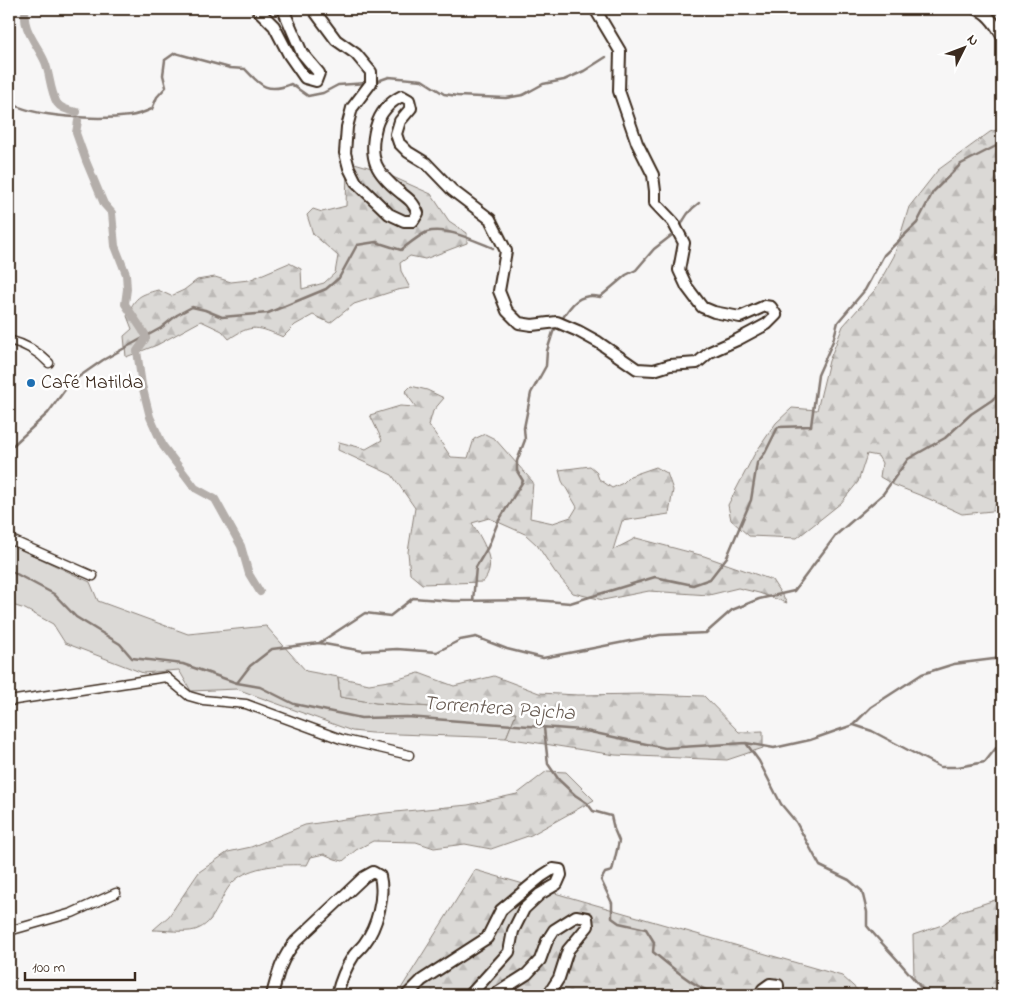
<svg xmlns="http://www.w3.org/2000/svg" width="1011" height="1004" font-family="'Indie Flower',sans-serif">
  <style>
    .green { fill: #dbd9d6; stroke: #8b827a }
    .forest { fill: url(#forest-firs); stroke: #8b827a }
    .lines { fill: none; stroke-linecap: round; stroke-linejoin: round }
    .stream { stroke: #847972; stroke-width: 2.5 }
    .canal { stroke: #b4aeaa; stroke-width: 8 }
    .minor-casing { stroke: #3b2a1e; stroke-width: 11 }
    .tertiary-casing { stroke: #3b2a1e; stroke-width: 14 }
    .minor { stroke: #fff; stroke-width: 8 }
    .tertiary { stroke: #fff; stroke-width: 10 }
    .poi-dot { fill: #1f6fb2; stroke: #fff; stroke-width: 2 }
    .labels { text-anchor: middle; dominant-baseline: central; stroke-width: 5; stroke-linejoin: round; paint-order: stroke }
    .poi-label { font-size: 20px; fill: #3b2a1e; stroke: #fff; text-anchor: start }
    .water-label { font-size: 21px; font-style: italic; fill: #65584f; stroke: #fff }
  </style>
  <defs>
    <pattern id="forest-firs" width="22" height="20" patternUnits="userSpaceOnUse" patternTransform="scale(1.25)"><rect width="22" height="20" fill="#dbd9d6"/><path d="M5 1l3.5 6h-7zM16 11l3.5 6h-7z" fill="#bdbab7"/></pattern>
  </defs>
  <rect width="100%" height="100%" fill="#f7f6f6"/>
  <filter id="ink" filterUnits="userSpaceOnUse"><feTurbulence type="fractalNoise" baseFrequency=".02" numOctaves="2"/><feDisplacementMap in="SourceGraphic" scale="10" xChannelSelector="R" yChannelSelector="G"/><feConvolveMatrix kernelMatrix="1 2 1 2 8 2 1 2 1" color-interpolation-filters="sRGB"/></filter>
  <g filter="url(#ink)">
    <path class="green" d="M9,544L90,582L98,601L188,634L266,626L306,671L338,677L340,697L376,703L516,713L506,738L371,733L352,731L237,689L191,691L179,670L143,673L65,643L53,624L25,609L9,604Z"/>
    <path class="forest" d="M1002,128V510L962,514L927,498L894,485L880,477L882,463L878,456L867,454L858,482L841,503L797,538L749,536L731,520L728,505L754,455L776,423L792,408L817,410L829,361L843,326L875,290L894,256L909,207L938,170L990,132Z
      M351,162L375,169L431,194L449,221L467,233V243L425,259L410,256L400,263L401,271L410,288L397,290L354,304L330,323L313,315L295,325L283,337C259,327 252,323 229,339L222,331L201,321L157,345L126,357L124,336L132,329L127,316C135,297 139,295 158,290L171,296L184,290L197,280L215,277L231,282L249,280L289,263L301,269L302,289L324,283L335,273L338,256L313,234L307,215L313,209L322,212L346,206L347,170Z
      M411,386L427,390L444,398L433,411L429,425L451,457L468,458L474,439L485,434L495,439L533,482L530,518L553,523L571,517L577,507L562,481L559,470L590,466L596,471L599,479L612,488L623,483L630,476L656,467L667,473L673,490L669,514L622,521L613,550L636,538L704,556L772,580L787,603L759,593L738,588L709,595L649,591L603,600L573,593L555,572L537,545L525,534L489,518L472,523C482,540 499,564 483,582L422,584L410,574L408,552L415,508L392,475L338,450L339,442L366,449L382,440L370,415L400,406L416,407L405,392Z
      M419,673L454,686L494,676L539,693L578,695L645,694L704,696L739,732L763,731V748L727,760L615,755L506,738L516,713L376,703L340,697L338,677L369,684L395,680Z
      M547,771L566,772L594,800L531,835L491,849L465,844L434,848L416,842L373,841L356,850L343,861L335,859L324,854L311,857L307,865C283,864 250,865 233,882C218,897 218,923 195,930C185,933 164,930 153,930L169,916L199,872L228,852L251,847L305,825L385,813L468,805L517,794Z
      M475,870L842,976L863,995H397Z
      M998,899H1002V995H930L914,978L913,935L942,925L961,911Z"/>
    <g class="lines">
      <path class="stream" d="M375,82L389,77L422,80L444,94L457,96L506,98L523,95L543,84L564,80L584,71L606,57
        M9,102C34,118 100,120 130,116C138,115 145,112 152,109L157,97L166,87L163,75L165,60L175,53L230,68L245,69C260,85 267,94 291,84L308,96L323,93L338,85L367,83
        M680,228C684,217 689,210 699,203
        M561,321C571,304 580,292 600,297L626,275L636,270L654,249L676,232
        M9,449L48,413L70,383L103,360L161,328L177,315L192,307L205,310L222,317L268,313L326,289L339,278L357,245L376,242L401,250C409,244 418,236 427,232C446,226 475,241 493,248
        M9,570L54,594L76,617L120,644L132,658L183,664L237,683L260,687L294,704L361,718L407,717L581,730L665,748L746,743L774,748L810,740L853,725L871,707L922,674L954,664L1002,658
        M473,601L476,567L488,547L498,522L523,481L517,471V461L525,440L524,428L531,393L546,366L547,351L553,332L558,325
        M319,643L365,613L390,616L413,598L453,601L536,600L570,603L655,577L693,585L710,579L727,557L751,500L757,463L765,453L778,427L811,426L818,375L833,341L838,322L865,290L884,255L917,223L933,192L961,164L1002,143
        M237,683L250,666L272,649L319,643L363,651L397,649L437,652L460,640L476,637L507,649L543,658L660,635L706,633L732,610L759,599L794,591L836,535L883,494L908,459L945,438L971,414L992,400L1002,390
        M854,725L872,731L940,767H958L985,762L996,748L1002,751
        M544,728L548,764L559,780L575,795L587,803L593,811L611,816L614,829L619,841L612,871L605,873L601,880L612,903V918L619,923L646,929L654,942L653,952C668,964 689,983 706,990C714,992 717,991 725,995
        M746,743L759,761L781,804L796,822L820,866L849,880L862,891L867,912V926C886,949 909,970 926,995"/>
      <path class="canal" d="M26,9C20,27 38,45 45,62C50,74 50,91 57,103C61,109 70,111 77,112
        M78,121L76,133L86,161L104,204L112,213L115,246L126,274L127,289L125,304L145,334
        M146,338L137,351L142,385L150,417L163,446L195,488L215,499L241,546L249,574L260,592"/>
      <defs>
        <path id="minor" d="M9,340C24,344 38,351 49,363
          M9,539L93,576
          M9,701L166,677L189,696L203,700L246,704L341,739L409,755
          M9,931L72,913L116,893"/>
        <path id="tertiary" d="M257,9L274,26L289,55L305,78L316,81L319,73L302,53L283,9
          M313,9L336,40L356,54L371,72V83L352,108L347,127L345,153L349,168L356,182L389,214L404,221H413L418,213C413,202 410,200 401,193C376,173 368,159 376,127C380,113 388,103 402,96L409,100L411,108L400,121L396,134L399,143L408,152L426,163L452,190L490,219L506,251L499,291L507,311L519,323L532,325L557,322L578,331L598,342L637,369L654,370L670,365L697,363L710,352L737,340L767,324L776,315L771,307L765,306L740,317L714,312L702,307L687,287L679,270L684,243L673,222L655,203V191L653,175L637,143L619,91L620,51L595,9
          M976,9C987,12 996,25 1002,36
          M272,995C278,973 281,959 296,941L364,877L373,872L380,876C385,897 377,927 364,944C361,948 357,951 354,955C346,967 340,981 337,995
          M407,995L422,980L487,938L501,910L542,876L553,869L560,870L561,875L557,884L540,894L524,909L513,931L509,952L470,995
          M494,995L527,974L540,960L547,941L554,930L576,916L587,918L588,926L568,950L559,978L548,995
          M760,995L763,989L770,984L778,985V995"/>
      </defs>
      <use href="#minor" class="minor-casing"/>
      <use href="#tertiary" class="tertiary-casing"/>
      <use href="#minor" class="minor"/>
      <use href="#tertiary" class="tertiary"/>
    </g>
  </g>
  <circle class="poi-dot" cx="31" cy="383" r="5"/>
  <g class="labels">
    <g class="poi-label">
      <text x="41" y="383">Café Matilda</text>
    </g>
    <g class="water-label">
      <text transform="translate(499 709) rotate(4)">Torrentera Pajcha</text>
    </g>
  </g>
  <rect width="1011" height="1004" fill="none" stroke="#fff" stroke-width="30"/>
  <rect x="15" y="15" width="981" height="974" fill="none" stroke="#3b2a1e" stroke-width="2" filter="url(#ink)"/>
  <g transform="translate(964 48) rotate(48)" stroke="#ffffff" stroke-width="4" paint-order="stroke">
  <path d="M0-4L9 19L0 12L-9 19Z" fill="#3b2a1e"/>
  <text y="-8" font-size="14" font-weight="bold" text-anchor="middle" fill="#3b2a1e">N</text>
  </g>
  <path d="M25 972v8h110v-8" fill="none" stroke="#3b2a1e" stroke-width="2.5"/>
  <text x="32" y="972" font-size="15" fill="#3b2a1e" stroke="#ffffff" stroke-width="4" paint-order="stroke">100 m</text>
</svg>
